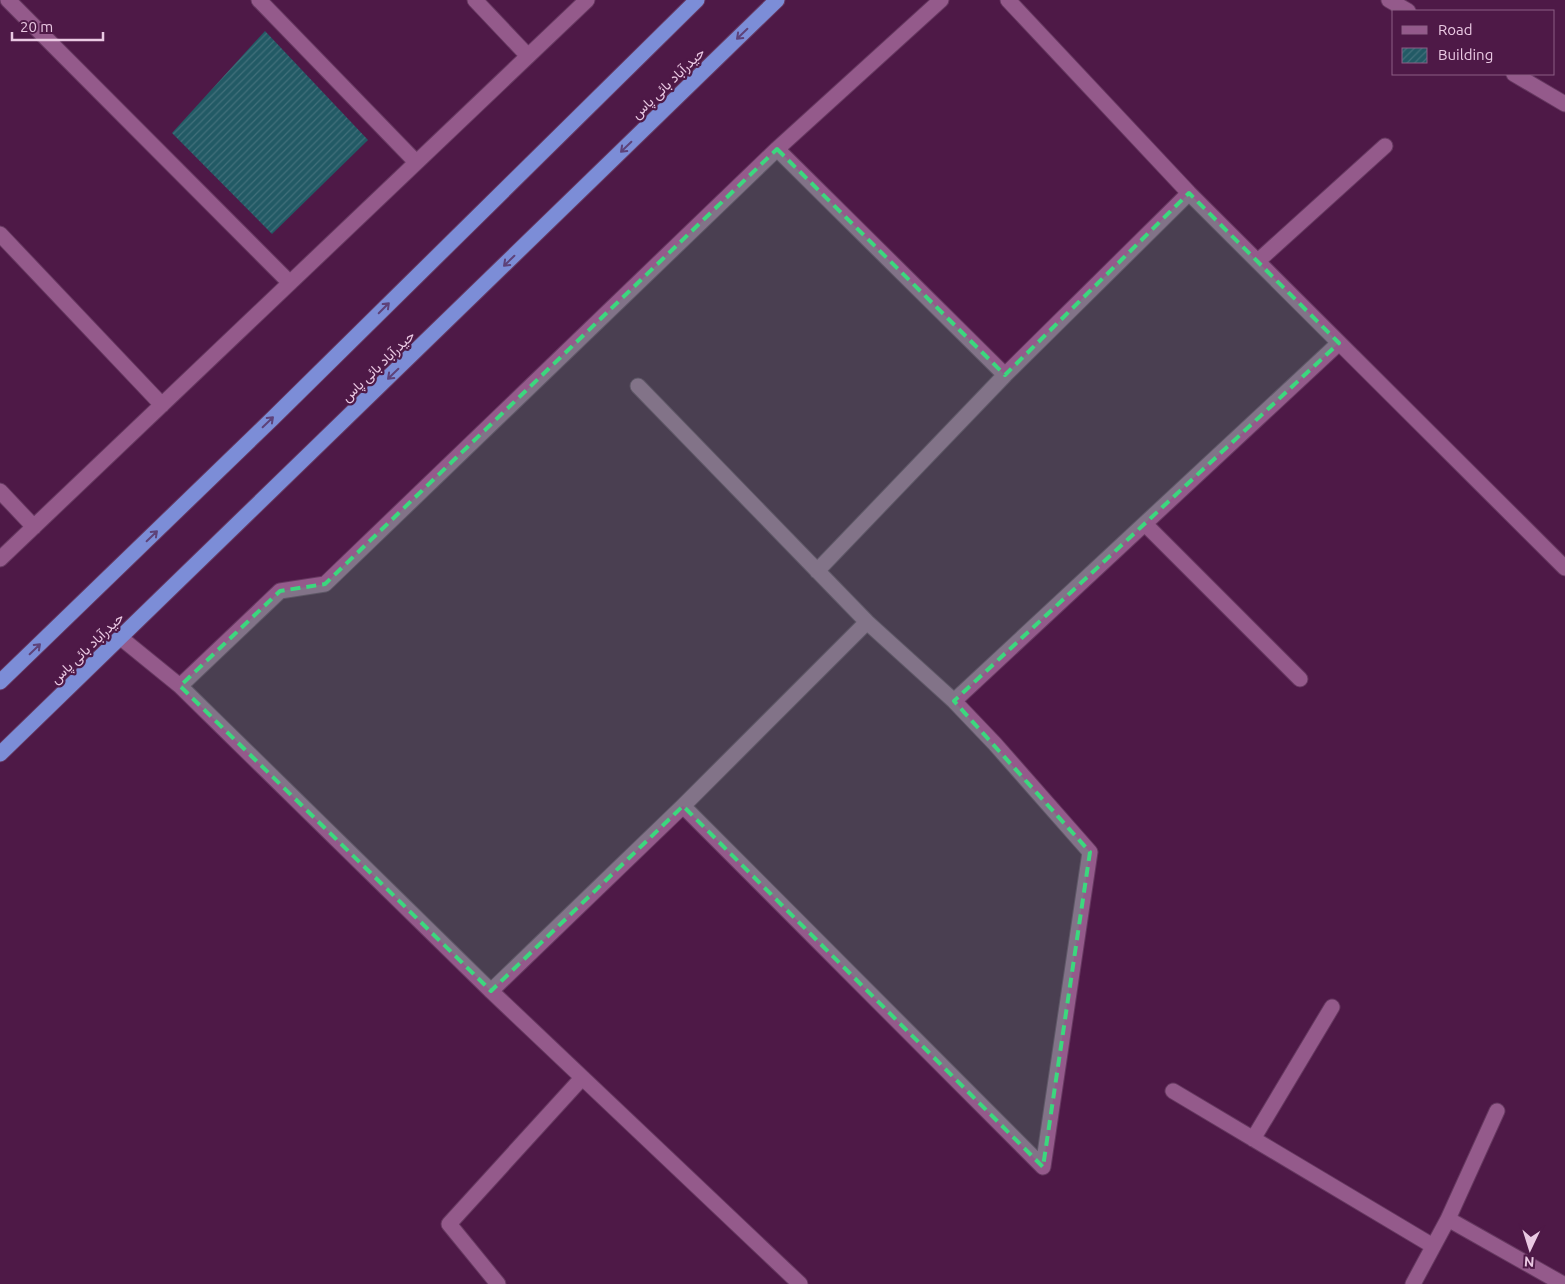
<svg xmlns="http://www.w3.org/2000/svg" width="1565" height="1284" font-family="Ubuntu,Vazirmatn,sans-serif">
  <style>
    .building { fill: url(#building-hatch) }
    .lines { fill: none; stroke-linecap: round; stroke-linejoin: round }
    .minor-casing { stroke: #663860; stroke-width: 17 }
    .highway-casing { stroke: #663860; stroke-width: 17 }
    .minor { stroke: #945a8b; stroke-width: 15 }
    .highway { stroke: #7c8dd7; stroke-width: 15 }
    .oneway { stroke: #5e4279 }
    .marked { fill: #3cd77e; fill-opacity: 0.2; stroke: #3cd77e; stroke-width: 4; stroke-dasharray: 10 6; stroke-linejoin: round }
    .labels { text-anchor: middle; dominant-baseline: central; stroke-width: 4.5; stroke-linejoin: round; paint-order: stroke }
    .street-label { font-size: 14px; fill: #eac9e3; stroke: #4e1947 }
  </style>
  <defs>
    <pattern id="building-hatch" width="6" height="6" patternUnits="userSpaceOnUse" patternTransform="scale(1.25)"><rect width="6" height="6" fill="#225a65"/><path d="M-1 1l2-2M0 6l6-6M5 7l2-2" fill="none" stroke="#42707b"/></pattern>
  </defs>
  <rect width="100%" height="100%" fill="#4e1947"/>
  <path class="building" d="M265,31L368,140L272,234L172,133Z"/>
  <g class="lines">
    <defs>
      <path id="minor" d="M8,0L290,283
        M259,0L416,162
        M475,0L528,56
        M1008,0L1189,193L1565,568
        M1389,0L1408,11
        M1514,74L1565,104
        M777,149L1005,375
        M0,234L162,405
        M1258,261L1385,146
        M638,386L867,622L954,701L995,744L1090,852L1043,1167L683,806
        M0,491L34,527
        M1145,524L1300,679
        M0,559L587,0
        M817,571L1005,375L1189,193
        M121,638L180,686L491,991L800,1284
        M180,686L280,591L325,584L777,149L941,0
        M954,701L1339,343
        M491,991L683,806L867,622
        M1173,1091L1433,1246
        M1253,1139L1332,1007
        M1448,1219L1563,1284
        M498,1284L449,1224L582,1078
        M1413,1284L1448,1219L1497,1111"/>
      <path id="highway" d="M0,682L272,419L697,0
        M0,754L777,0"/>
    </defs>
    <use href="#minor" class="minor-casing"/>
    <use href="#highway" class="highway-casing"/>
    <use href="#minor" class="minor"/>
    <use href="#highway" class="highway"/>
  </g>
  <defs><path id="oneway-shaft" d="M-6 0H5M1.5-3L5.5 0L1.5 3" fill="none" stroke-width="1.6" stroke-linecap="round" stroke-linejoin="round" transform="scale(1.25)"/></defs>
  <g class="oneway">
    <use href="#oneway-shaft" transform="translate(742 34) rotate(136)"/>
    <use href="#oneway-shaft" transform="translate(626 147) rotate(136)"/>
    <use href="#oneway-shaft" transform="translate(509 261) rotate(136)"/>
    <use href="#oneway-shaft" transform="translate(384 308) rotate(-45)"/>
    <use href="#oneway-shaft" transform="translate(393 374) rotate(136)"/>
    <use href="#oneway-shaft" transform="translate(268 422) rotate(-44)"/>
    <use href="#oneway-shaft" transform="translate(152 536) rotate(-44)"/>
    <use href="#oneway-shaft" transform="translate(35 649) rotate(-44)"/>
  </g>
  <path class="marked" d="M777,149L1005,375L1189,193L1339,343L954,701L1090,852L1043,1167L683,806L491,991L180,686L280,591L325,584Z"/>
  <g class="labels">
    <g class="street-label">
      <text transform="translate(668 83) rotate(-44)">حیدرآباد بائی پاس</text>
      <text transform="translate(378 366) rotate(-44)">حیدرآباد بائی پاس</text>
      <text transform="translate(87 648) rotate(-44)">حیدرآباد بائی پاس</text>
    </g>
  </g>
  <rect x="1392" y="10" width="162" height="65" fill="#4e1947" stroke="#8c5f85"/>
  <rect x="1402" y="26" width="25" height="8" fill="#945a8b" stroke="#8c5f85"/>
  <text x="1438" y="35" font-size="15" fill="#eac9e3">Road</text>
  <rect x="1402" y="48" width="25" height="15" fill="url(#building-hatch)" stroke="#8c5f85"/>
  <text x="1438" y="60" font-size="15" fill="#eac9e3">Building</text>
  <g transform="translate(1530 1249) rotate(184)" stroke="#4e1947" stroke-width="4" paint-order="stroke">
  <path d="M0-4L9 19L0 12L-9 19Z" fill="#eac9e3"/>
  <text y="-8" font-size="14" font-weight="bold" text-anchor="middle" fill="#eac9e3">N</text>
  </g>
  <path d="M12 32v8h91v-8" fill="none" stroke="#eac9e3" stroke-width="2.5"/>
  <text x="20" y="32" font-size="15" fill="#eac9e3" stroke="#4e1947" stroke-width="4" paint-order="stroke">20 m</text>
</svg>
